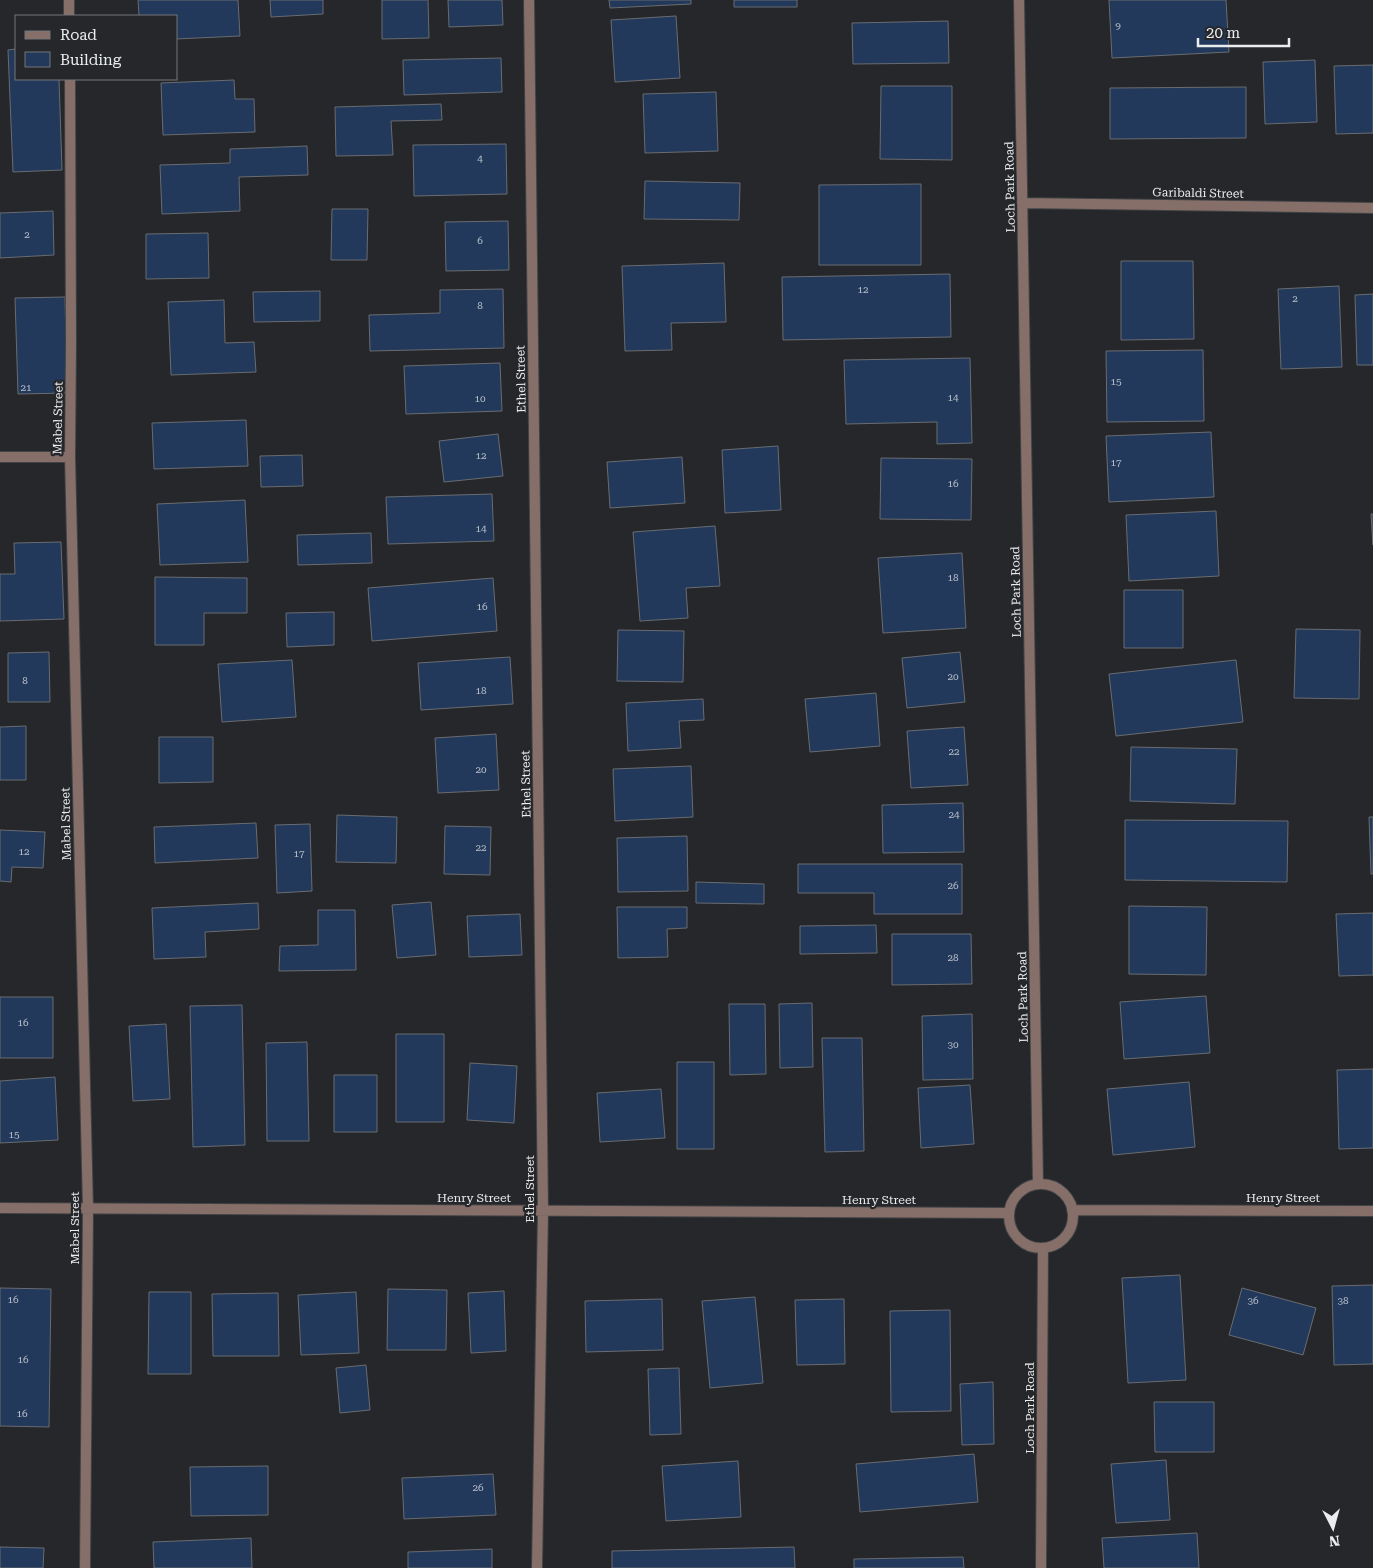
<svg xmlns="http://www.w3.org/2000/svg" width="1373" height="1568" font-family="'Roboto Serif',serif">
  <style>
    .building { fill: #22395b; stroke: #696c70 }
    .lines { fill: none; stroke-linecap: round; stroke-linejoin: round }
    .street-casing { stroke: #414346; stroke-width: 12 }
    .street { stroke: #856f68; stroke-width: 10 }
    .labels { text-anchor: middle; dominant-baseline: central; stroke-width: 4.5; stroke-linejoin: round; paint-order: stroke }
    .number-label { font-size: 10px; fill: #b8bfc9 }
    .street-label { font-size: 12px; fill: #eaecee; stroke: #25272b }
  </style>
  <rect width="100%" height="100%" fill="#25272b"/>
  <path class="building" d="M138,0H238L240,36L176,39V16H139Z
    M270,0H323V14L271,17Z
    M382,0H428L429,38L382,39Z
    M448,0H502L503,25L449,27Z
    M609,0H691V4L610,8Z
    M734,0H797V7H734Z
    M1109,0H1226L1229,52L1112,58Z
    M676,16L680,78L615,82L611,20Z
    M948,21L949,63L853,64L852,23Z
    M16,49V79H59L62,170L13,172L8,50Z
    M501,58L502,92L404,95L403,60Z
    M1315,60L1317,122L1265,124L1263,62Z
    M1373,65V133L1336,134L1334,66Z
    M234,80L235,99H254L255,132L163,135L161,83Z
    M881,86H952V160L880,159Z
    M1246,87V138L1110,139V88Z
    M716,92L718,151L645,153L643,94Z
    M441,104L442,120L391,121L393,155L336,156L335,107Z
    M506,144L507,194L414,196L413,145Z
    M307,146L308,175L239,177L240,211L162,214L160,165L230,163V149Z
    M645,181L740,183L739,220L644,219Z
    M921,184V265H819V185Z
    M332,209H368L367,260H331Z
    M53,211L54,255L0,258V213Z
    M508,221L509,270L446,271L445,222Z
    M208,233L209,278L146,279V234Z
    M1121,261H1193L1194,339L1121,340Z
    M724,263L726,322L671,323L672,350L625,351L622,266Z
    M950,274L951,337L783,340L782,277Z
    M1339,286L1342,367L1281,369L1278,289Z
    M503,289L504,348L370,351L369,315L440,313V290Z
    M320,291V321L254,322L253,292Z
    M1373,294V365H1357L1355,295Z
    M65,297L67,393L18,394L15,298Z
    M224,300L225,343L254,342L256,372L171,375L168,302Z
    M1203,350L1204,421L1107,422L1106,351Z
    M970,358L972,443L937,444V422L846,424L844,360Z
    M500,363L502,411L406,414L404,366Z
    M246,420L248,466L154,469L152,423Z
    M1211,432L1214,497L1109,502L1106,436Z
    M498,434L503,476L444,482L439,441Z
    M778,446L781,510L725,513L722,450Z
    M302,455L303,486L261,487L260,456Z
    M682,457L685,503L610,508L607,462Z
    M881,458L972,459L971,520L880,519Z
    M492,494L494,541L388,544L386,497Z
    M245,500L248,562L160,565L157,504Z
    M1216,511L1219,576L1129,581L1126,515Z
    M1371,514H1373V545Z
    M715,526L720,586L686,588L688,618L640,621L633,532Z
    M371,533L372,563L298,565L297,535Z
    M61,542L64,619L0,621V574H15L14,543Z
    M962,553L966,628L883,633L878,558Z
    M155,577L247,578V613H204V645H155Z
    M493,578L497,631L372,641L368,588Z
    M1124,590H1183V648H1124Z
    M334,612V645L287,647L286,613Z
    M1296,629L1360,630L1359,699L1294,698Z
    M618,630L684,631L683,682L617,681Z
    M49,652L50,702H8V653Z
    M960,652L965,702L907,708L902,658Z
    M510,657L513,704L421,710L418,663Z
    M292,660L296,717L222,722L218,664Z
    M1236,660L1243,722L1116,736L1109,674Z
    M876,693L880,746L810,752L805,699Z
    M703,699L704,720L679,721L681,748L628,751L626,703Z
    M26,726V780H0V727Z
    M964,727L968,785L911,788L907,731Z
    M496,734L499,790L438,793L435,738Z
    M159,737H213V782L159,783Z
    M1131,747L1237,749L1235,804L1130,801Z
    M691,766L693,817L615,821L613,769Z
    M963,803L964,852L883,853L882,805Z
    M337,815L397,817L396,863L336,862Z
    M1369,817H1373V874H1371Z
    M1125,820L1288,821L1287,882L1125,880Z
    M256,823L258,858L155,863L154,827Z
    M310,824L312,891L277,893L275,825Z
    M445,826L491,827L490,875L444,874Z
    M0,830L45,832L43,868L12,867L11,882L0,881Z
    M687,836L688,891L618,892L617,838Z
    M798,864H962V914H874V893H798Z
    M696,882L764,884V904L696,903Z
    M431,902L436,955L397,958L392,905Z
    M258,903L259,929L205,932L206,957L154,959L152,908Z
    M1129,906L1207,907L1206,975L1129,974Z
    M617,907H687V928L667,929L668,957L618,958Z
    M318,910H355L356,970L279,971L280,946L318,945Z
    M1373,913V975L1339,976L1336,914Z
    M520,914L522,955L469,957L467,916Z
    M876,925L877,953L800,954V926Z
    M892,934H971L972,984L892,985Z
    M1206,996L1210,1053L1124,1059L1120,1002Z
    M0,997H53V1058H0Z
    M812,1003L813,1067L780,1068L779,1004Z
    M729,1004H765L766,1074L730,1075Z
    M242,1005L245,1145L193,1147L190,1006Z
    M972,1014L973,1079L923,1080L922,1016Z
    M166,1024L170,1099L133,1101L129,1026Z
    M396,1034H444V1122H396Z
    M822,1038H862L864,1151L825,1152Z
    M307,1042L309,1141H267L266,1043Z
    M677,1062H714V1149H677Z
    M470,1063L517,1066L514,1123L467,1120Z
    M1373,1069V1148L1339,1149L1337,1070Z
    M334,1075H377V1132H334Z
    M55,1077L58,1140L0,1143V1081Z
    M1189,1082L1195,1147L1113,1155L1107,1089Z
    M970,1085L974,1144L921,1148L918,1088Z
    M661,1089L665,1138L600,1142L597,1093Z
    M1180,1275L1186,1380L1128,1383L1122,1278Z
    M1373,1285V1364L1334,1365L1332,1286Z
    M0,1288L51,1289L49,1427L0,1426Z
    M1242,1288L1316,1308L1303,1355L1229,1335Z
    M388,1289L447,1290L446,1350H387Z
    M504,1291L506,1351L471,1353L468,1293Z
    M149,1292H191V1374H148Z
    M356,1292L359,1353L301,1355L298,1295Z
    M278,1293L279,1356H213L212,1294Z
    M755,1297L763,1383L710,1388L702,1301Z
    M662,1299L663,1350L586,1352L585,1301Z
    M844,1299L845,1364L797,1365L795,1300Z
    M950,1310L951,1411L891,1412L890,1311Z
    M366,1365L370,1410L340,1413L336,1368Z
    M679,1368L681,1434L650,1435L648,1369Z
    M993,1382L994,1444L962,1445L960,1384Z
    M1154,1402H1214V1452H1155Z
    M974,1454L978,1502L860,1512L856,1464Z
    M1166,1460L1170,1520L1116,1523L1111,1464Z
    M738,1461L741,1517L666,1521L662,1466Z
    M268,1466V1515L191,1516L190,1467Z
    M493,1474L496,1515L404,1519L402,1478Z
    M1197,1533L1199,1568H1104L1102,1538Z
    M251,1538L252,1568H154L153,1542Z
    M0,1547L44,1548L43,1568H0Z
    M794,1547L795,1568H612V1551Z
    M492,1549V1568H408V1552Z
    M963,1557L964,1568H854V1559Z"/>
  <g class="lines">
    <defs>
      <path id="street" d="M69,0V16
        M529,0L543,1211L537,1568
        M1019,0L1038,1184
        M70,79L71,343L70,457L88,1209L85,1568
        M1022,203L1373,208
        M0,457H70
        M1009 1216a32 32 0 1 1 64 0a32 32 0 1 1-64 0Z
        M0,1208L1009,1213
        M1072,1210L1373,1211
        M1041,1568L1043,1248"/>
    </defs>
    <use href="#street" class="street-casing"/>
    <use href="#street" class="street"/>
  </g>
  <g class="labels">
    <g class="number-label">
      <text x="1118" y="25">9</text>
      <text x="480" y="158">4</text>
      <text x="27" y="234">2</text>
      <text x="480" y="240">6</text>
      <text x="863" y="289">12</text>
      <text x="1295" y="298">2</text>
      <text x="480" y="305">8</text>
      <text x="1116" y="381">15</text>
      <text x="26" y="387">21</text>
      <text x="953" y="397">14</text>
      <text x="480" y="398">10</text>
      <text x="481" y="455">12</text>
      <text x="1116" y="462">17</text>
      <text x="953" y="483">16</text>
      <text x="481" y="528">14</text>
      <text x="953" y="577">18</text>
      <text x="482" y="606">16</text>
      <text x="953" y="676">20</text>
      <text x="25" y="680">8</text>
      <text x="481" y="690">18</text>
      <text x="954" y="751">22</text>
      <text x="481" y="769">20</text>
      <text x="954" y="814">24</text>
      <text x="481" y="847">22</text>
      <text x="24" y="851">12</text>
      <text x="299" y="853">17</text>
      <text x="953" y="885">26</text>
      <text x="953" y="957">28</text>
      <text x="23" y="1022">16</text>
      <text x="953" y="1044">30</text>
      <text x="14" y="1134">15</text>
      <text x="13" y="1299">16</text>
      <text x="1253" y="1300">36</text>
      <text x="1343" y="1300">38</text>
      <text x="23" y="1359">16</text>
      <text x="22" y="1413">16</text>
      <text x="478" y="1487">26</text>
    </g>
    <g class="street-label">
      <text transform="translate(1010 187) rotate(-91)">Loch Park Road</text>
      <text transform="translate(1198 193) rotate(1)">Garibaldi Street</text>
      <text transform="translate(521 379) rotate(-91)">Ethel Street</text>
      <text transform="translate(58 418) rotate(-89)">Mabel Street</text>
      <text transform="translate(1016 592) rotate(-91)">Loch Park Road</text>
      <text transform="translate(526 784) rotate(-91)">Ethel Street</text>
      <text transform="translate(66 824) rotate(-91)">Mabel Street</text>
      <text transform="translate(1023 997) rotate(-91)">Loch Park Road</text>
      <text transform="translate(530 1189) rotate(-90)">Ethel Street</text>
      <text x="474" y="1198">Henry Street</text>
      <text x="1283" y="1198">Henry Street</text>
      <text x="879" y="1200">Henry Street</text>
      <text transform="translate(75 1228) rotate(-90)">Mabel Street</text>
      <text transform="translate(1030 1408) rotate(-90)">Loch Park Road</text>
    </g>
  </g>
  <rect x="15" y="15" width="162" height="65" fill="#25272b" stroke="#747679"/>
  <rect x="25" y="31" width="25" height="8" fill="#856f68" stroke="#747679"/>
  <text x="60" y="40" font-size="15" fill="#eaecee">Road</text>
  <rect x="25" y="52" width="25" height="15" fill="#22395b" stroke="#747679"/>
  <text x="60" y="65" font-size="15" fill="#eaecee">Building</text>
  <g transform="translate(1333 1528) rotate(174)" stroke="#25272b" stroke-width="4" paint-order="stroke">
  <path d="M0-4L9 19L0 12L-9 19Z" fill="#eaecee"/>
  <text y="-8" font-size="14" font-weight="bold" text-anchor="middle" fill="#eaecee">N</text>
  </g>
  <path d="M1198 38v8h91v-8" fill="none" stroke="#eaecee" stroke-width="2.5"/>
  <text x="1206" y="38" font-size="15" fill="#eaecee" stroke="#25272b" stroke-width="4" paint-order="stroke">20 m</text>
</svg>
